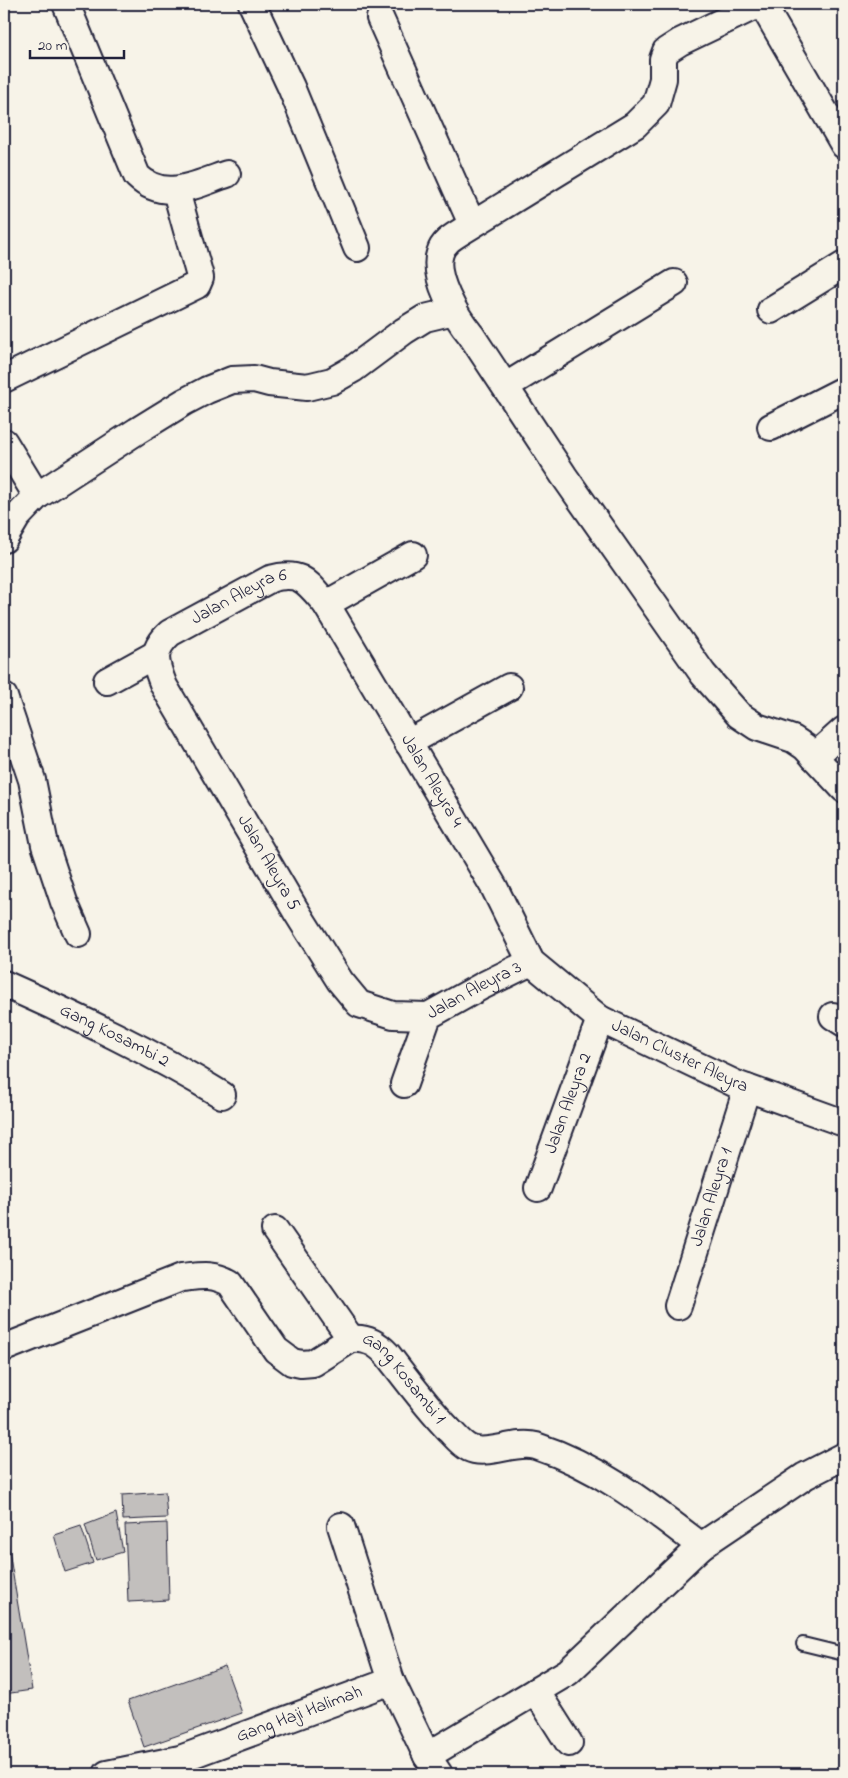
<svg xmlns="http://www.w3.org/2000/svg" width="848" height="1778" font-family="'Indie Flower',sans-serif">
  <style>
    .building { fill: #c2bfbd; stroke: #22223b }
    .lines { fill: none; stroke-linecap: round; stroke-linejoin: round }
    .lane-casing { stroke: #22223b; stroke-width: 16 }
    .street-casing { stroke: #22223b; stroke-width: 30 }
    .lane { stroke: #f7f3e8; stroke-width: 12 }
    .street { stroke: #f7f3e8; stroke-width: 26 }
    .labels { text-anchor: middle; dominant-baseline: central; stroke-width: 4; stroke-linejoin: round; paint-order: stroke }
    .street-label { font-size: 18px; fill: #22223b; stroke: #f7f3e8 }
  </style>
  <rect width="100%" height="100%" fill="#f7f3e8"/>
  <filter id="ink" filterUnits="userSpaceOnUse"><feTurbulence type="fractalNoise" baseFrequency=".02" numOctaves="2"/><feDisplacementMap in="SourceGraphic" scale="10" xChannelSelector="R" yChannelSelector="G"/><feConvolveMatrix kernelMatrix="1 2 1 2 8 2 1 2 1" color-interpolation-filters="sRGB"/></filter>
  <g filter="url(#ink)">
    <path class="building" d="M165,1492L167,1518L123,1520L122,1495Z
      M116,1513L123,1552L96,1560L85,1525Z
      M167,1523L169,1600L128,1602L125,1525Z
      M81,1526L93,1563L65,1572L54,1535Z
      M7,1539L32,1690L4,1694V1540Z
      M225,1666L242,1713L144,1747L128,1701Z"/>
    <g class="lines">
      <defs>
        <path id="lane" d="M803,1644L844,1654"/>
        <g id="street">
          <path d="M66,4L137,176C165,203 196,184 227,174"/>
          <path d="M252,4L291,87L357,248"/>
          <path d="M759,4L680,42L666,51L663,59V79L656,104L635,125L459,233C451,238 443,243 440,253C432,276 456,317 471,335L564,476L703,674L739,715L757,727L793,739L805,747L844,789"/>
          <path d="M762,4L844,145"/>
          <path d="M380,18L472,224"/>
          <path d="M771,310L844,265"/>
          <path d="M4,379L197,285L200,278L199,273L176,191"/>
          <path d="M506,386L674,283"/>
          <path d="M771,427L844,390"/>
          <path d="M4,442L37,496"/>
          <path d="M4,539L17,517L37,496L137,431L184,402L207,390L232,380L254,379L269,383L307,387L332,381L353,369L404,331L425,318L454,311"/>
          <path d="M326,604L413,555"/>
          <path d="M107,681L156,654"/>
          <path d="M4,697L32,780L45,845L64,902L78,934"/>
          <path d="M408,743L509,687"/>
          <path d="M814,757L844,730"/>
          <path id="s1" d="M4,984C78,1017 152,1052 222,1095"/>
          <path id="s2" d="M428,1016L393,1015L359,1004L340,981L296,911L164,686C155,663 150,651 170,633L270,579C301,570 307,582 326,604L494,887L531,962L600,1019L736,1084L844,1123"/>
          <path d="M833,1016L844,1023"/>
          <path id="s3" d="M404,1084L428,1016L482,986L531,962"/>
          <path id="s4" d="M538,1188L600,1019"/>
          <path d="M275,1230L351,1339"/>
          <path id="s5" d="M678,1306L747,1088"/>
          <path id="s6" d="M4,1348L181,1278C200,1276 212,1273 230,1283L276,1350L292,1362L301,1364L313,1363L351,1339C366,1337 377,1343 387,1354C407,1380 426,1406 449,1430C455,1436 461,1444 469,1448C487,1457 515,1440 536,1446C600,1467 649,1506 701,1546"/>
          <path d="M341,1526L391,1681"/>
          <path d="M536,1691L569,1743"/>
          <path d="M427,1756L568,1672L701,1546L805,1476L844,1456"/>
          <path id="s7" d="M107,1774L180,1759L391,1681L427,1756L439,1774"/>
        </g>
      </defs>
      <use href="#lane" class="lane-casing"/>
      <use href="#street" class="street-casing"/>
      <use href="#lane" class="lane"/>
      <use href="#street" class="street"/>
    </g>
  </g>
  <g class="labels">
    <g class="street-label">
      <text stroke="none"><textPath href="#s2" startOffset="581">Jalan Aleyra 6</textPath></text>
      <text stroke="none"><textPath href="#s2" startOffset="890">Jalan Aleyra 4</textPath></text>
      <text transform="translate(268 863) rotate(60)">Jalan Aleyra 5</text>
      <text stroke="none"><textPath href="#s3" startOffset="125">Jalan Aleyra 3</textPath></text>
      <text stroke="none"><textPath href="#s1" startOffset="122">Gang Kosambi 2</textPath></text>
      <text stroke="none"><textPath href="#s2" startOffset="1274">Jalan Cluster Aleyra</textPath></text>
      <text stroke="none"><textPath href="#s4" startOffset="90">Jalan Aleyra 2</textPath></text>
      <text stroke="none"><textPath href="#s5" startOffset="114">Jalan Aleyra 1</textPath></text>
      <text stroke="none"><textPath href="#s6" startOffset="478">Gang Kosambi 1</textPath></text>
      <text stroke="none"><textPath href="#s7" startOffset="202">Gang Haji Halimah</textPath></text>
    </g>
  </g>
  <rect width="848" height="1778" fill="none" stroke="#f7f3e8" stroke-width="20"/>
  <rect x="10" y="10" width="828" height="1758" fill="none" stroke="#22223b" stroke-width="2" filter="url(#ink)"/>
  <path d="M30 50v8h94v-8" fill="none" stroke="#22223b" stroke-width="2.5"/>
  <text x="38" y="50" font-size="15" fill="#22223b" stroke="#f7f3e8" stroke-width="4" paint-order="stroke">20 m</text>
</svg>
